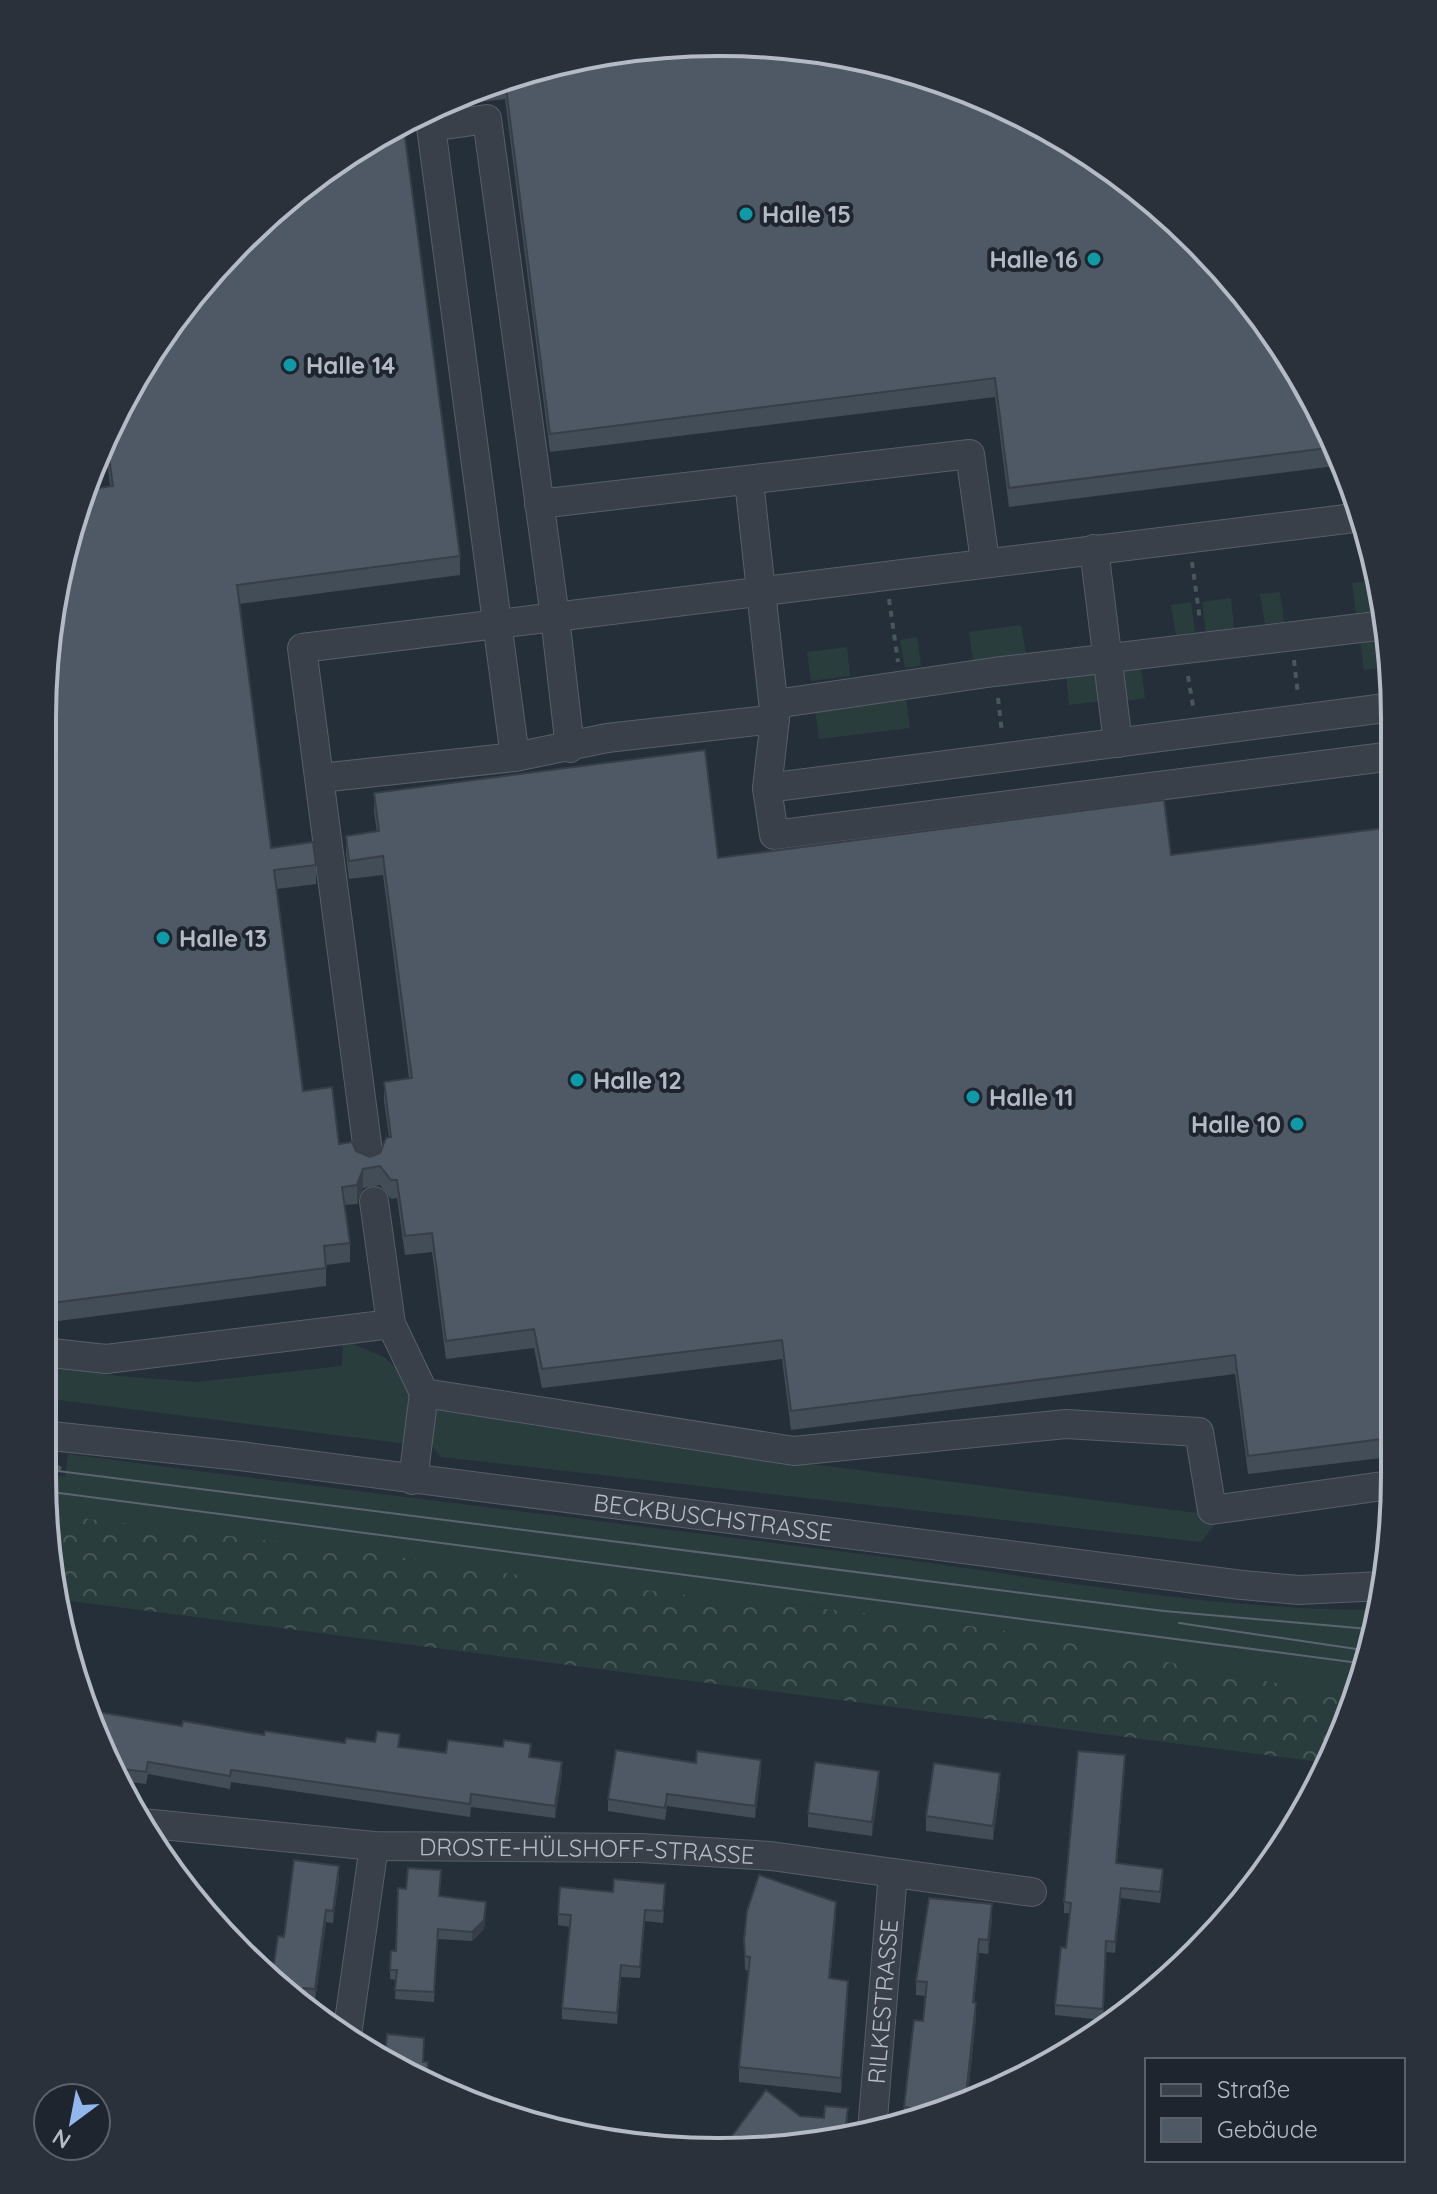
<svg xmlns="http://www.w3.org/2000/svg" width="1437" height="2194" font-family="Quicksand,sans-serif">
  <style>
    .grass { fill: #2a3d3d }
    .forest { fill: url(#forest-crowns) }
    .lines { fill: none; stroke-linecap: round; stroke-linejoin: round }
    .minor-casing { stroke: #575e68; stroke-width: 30 }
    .path { stroke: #47585a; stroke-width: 4; stroke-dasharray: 6 6; stroke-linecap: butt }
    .minor { stroke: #39404a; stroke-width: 28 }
    .tram { stroke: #5b6571; stroke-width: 2 }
    .wall { fill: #434d57 }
    .shaded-wall { fill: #373e47 }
    .building { fill: #4e5965; stroke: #373e47; stroke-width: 2 }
    .culture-dot { fill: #0f9aa8; stroke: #1e252f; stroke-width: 3 }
    .labels { text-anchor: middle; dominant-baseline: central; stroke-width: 8; stroke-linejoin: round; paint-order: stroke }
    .poi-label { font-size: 24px; font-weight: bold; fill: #b5bbc6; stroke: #1e252f; text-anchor: start }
    .street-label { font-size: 24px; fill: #b5bbc6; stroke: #1e252f }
    .rim { fill: none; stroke: #b5bbc6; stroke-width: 4 }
  </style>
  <defs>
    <pattern id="forest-crowns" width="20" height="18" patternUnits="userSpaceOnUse" patternTransform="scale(2)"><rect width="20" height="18" fill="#2a3d3d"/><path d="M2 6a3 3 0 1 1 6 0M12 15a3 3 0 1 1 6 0" fill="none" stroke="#475758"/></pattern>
  </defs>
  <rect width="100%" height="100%" fill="#252f3a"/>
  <path class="grass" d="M1378,580L1383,610L1356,613L1352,583Z
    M1280,592L1284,622L1265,624L1260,594Z
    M1231,598L1234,628L1206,632L1202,602Z
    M1191,602L1195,632L1176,635L1171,605Z
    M1021,625L1026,653L973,661L969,632Z
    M1387,636L1392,667L1364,670L1360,640Z
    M917,637L921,666L905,668L900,640Z
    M847,647L850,676L811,681L807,652Z
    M1141,668L1145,698L1126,701L1121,671Z
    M1099,672L1102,701L1069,705L1066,675Z
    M906,697L910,728L819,739L815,709Z
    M343,1340L384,1357L411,1381L407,1444L43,1398V1365L118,1376L197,1382L342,1366Z
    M437,1409L732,1454L1221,1516L1201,1542L441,1457L430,1444Z
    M68,1454C335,1489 602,1521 869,1555C1038,1576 1205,1610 1375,1610L1349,1697L1012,1632L914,1618L778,1604L724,1610L682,1594L557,1581L55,1515L59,1501L53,1500L55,1475L65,1477Z"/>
  <path class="forest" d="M55,1515L379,1554L557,1581L682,1594L724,1610L778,1604L914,1618L1012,1632L1349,1697L1329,1763L63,1600L51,1529Z"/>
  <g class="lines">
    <defs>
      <g id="minor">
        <path d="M749,481L775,719"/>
        <path d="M539,504L970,454L985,561"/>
        <path d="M1094,549L1118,743"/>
        <path d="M775,704L994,672L1385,625"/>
        <path d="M515,757L431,127L487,119L555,617L1362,517"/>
        <path d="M320,778L515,757L607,738L775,719L767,788L1393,707"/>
        <path d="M767,788L774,835L1393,756"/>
        <path d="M369,1159L302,648L555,617L570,748"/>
        <path d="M391,1324L424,1393L413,1480"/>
        <path d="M43,1352L106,1359L391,1324L374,1201"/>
        <path d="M424,1393L794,1451L1066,1424L1199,1432L1212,1510L1390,1485"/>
        <path id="s1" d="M42,1435L240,1456L1242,1585L1299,1590L1383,1586"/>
        <path id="s2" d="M142,1823L374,1846L641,1848L771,1856L1032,1892"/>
        <path d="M347,2035L374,1846"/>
        <path id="s3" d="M872,2131L893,1873"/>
      </g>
    </defs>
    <use href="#minor" class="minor-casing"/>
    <path class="path" d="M1192,562L1200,620
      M889,599L898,662
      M1294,660L1298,695
      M1188,676L1193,706
      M998,698L1002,733
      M45,1492L62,1463
      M47,1503L54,1504L50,1523"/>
    <use href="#minor" class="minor"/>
    <path class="tram" d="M42,1469L1164,1611L1369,1629
      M44,1491L1359,1663
      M1179,1623L1363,1650"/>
  </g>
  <path class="wall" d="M544,65L1325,420L1343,465L1009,507L995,397L550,452L505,99L430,108Z
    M112,420L460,556V575L239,604L271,848L316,865V884L277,889L303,1091L339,1144L370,1157L380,1153L389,1137L384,1101V1082L409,1078L383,875L349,879L346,855V836L377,832L374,812V793L718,858L1171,855L1393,827L1390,1457L1248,1474L1235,1374L791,1430L782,1359L542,1388L534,1348L446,1359L432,1252L405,1255L397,1198L391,1199L380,1185L363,1188L357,1204L345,1205L350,1243V1262L326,1265V1286L43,1323L48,630L110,486L105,442Z
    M86,1710L182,1726L264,1735L345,1743L400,1747L446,1753L530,1757L562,1774L555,1818L471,1807L470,1817L231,1782L230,1789L148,1774L146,1784L121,1781Z
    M696,1763L761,1772L755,1818L667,1806L665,1820L608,1811V1799Z
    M1125,1766L1117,1863L1163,1879L1160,1903L1121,1898L1115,1953L1106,1952L1103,2020L1055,2015V2005L1066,1948L1070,1913H1064V1902Z
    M879,1786L872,1836L808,1827V1813Z
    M1000,1787L993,1840L926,1831V1816Z
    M339,1878L333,1923L326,1922L315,2001L303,1999L302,2007L258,1961L274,1963L284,1937Z
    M613,1892L665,1895L663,1923L645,1921L640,1978L621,1977L617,2024L562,2019V2008L570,1927L558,1925V1914Z
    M440,1896L486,1911L484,1929L472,1941L438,1939L434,2002L395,1999L396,1980L390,1979V1970L396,1951Z
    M836,1916L830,1979L848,1995L841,2093L739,2082V2067L749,1971L745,1970L744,1940Z
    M992,1919L988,1954L979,1953L974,2003L976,2017L968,2095L904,2119V2107L923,2021L925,1996L916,1995V1981Z"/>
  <path class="shaded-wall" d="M363,1169V1188L357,1204V1185Z
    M1125,1755V1766L1116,1874V1863Z
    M761,1760V1772L755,1818V1806Z
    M562,1762V1774L555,1818V1806Z
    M879,1771V1786L872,1836V1822Z
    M1000,1773V1787L993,1840V1826Z
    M339,1866V1878L333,1923V1911Z
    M1121,1888V1898L1115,1953V1942Z
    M486,1902L484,1929L472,1941V1932Z
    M836,1902V1916L829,1993V1978Z
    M992,1904V1919L988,1954V1940Z
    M326,1910V1922L315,2001V1989Z
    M645,1910V1921L640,1978V1967Z
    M979,1939V1953L973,2017V2002Z
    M848,1981V1995L841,2093V2078Z
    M976,2003V2017L968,2095H966Z
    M848,2108V2122L846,2139H844Z"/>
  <path class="building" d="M675,43L807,48L936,78L1057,133L1165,210L1255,307L1325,420L1336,447L1009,488L995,378L550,434L505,80H504L544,65Z
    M403,122L460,556L237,585L271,848L313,842L316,865L274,870L303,1091L332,1087L339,1144L352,1142L356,1151L370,1157L380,1153L386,1138L391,1137L384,1082L412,1078L383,856L349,861L346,836L379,831L374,793L705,750L718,858L1164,800L1171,855L1393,827L1390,1438L1248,1456L1235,1355L791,1411L782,1340L542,1369L534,1329L446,1341L432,1233L405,1236L397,1180H391L380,1166L363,1169L357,1185L342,1187L350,1243L324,1246L326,1268L43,1304L48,630L91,489L113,486L106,436L112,420L210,272L307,182Z
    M86,1710L182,1726L183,1721L264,1735L265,1731L345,1743L346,1738L375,1742L377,1731L400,1734L398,1747L446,1753L448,1740L503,1747L504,1740L531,1744L529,1757L562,1762L555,1806L471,1794L470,1804L231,1770L230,1776L148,1762L146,1772L115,1768Z
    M616,1750L696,1763L697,1751L761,1760L755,1806L667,1794L665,1808L608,1799Z
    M1078,1751L1125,1755L1116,1863L1163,1869L1160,1892L1121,1888L1115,1942L1106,1941L1103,2009L1055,2005L1061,1947L1066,1948L1071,1903L1064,1902Z
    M815,1762L879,1771L872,1822L808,1813Z
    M934,1763L1000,1773L993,1826L926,1816Z
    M294,1860L339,1866L333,1911L326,1910L315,1989L303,1988L300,2006L258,1961L274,1963L278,1936L284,1937Z
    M408,1868L441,1870L439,1896L486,1902L484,1920L472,1932L438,1929L434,1992L395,1990L397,1970H390L391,1951H396L398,1888L406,1889Z
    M759,1875L836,1902L829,1978L848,1981L841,2078L739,2067L750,1957L745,1956L744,1940L747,1911Z
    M614,1879L665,1884L663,1911L645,1910L640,1967L621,1965L617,2013L562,2008L571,1915L558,1914L560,1887L613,1892Z
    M929,1898L992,1904L988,1940L979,1939L973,2002L976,2003L966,2095L910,2117L911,2108L904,2107L914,2020L923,2021L927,1982L916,1981Z
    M387,2034L424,2038L423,2062H428L426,2081L385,2057Z
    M1048,2053L1065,2055L1056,2062L1046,2065Z
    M766,2090L800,2116L824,2118L825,2106L848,2108L844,2139L731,2147L732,2136Z"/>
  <g class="culture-dot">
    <circle cx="746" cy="214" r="8"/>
    <circle cx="1094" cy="259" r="8"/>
    <circle cx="290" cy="365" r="8"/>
    <circle cx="163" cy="938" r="8"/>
    <circle cx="577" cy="1080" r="8"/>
    <circle cx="973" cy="1097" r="8"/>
    <circle cx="1297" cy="1124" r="8"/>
  </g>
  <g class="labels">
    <g class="poi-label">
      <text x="762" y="214">Halle 15</text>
      <text x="1078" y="259" text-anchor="end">Halle 16</text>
      <text x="306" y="365">Halle 14</text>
      <text x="179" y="938">Halle 13</text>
      <text x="593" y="1080">Halle 12</text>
      <text x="989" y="1097">Halle 11</text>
      <text x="1281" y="1124" text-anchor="end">Halle 10</text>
    </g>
    <g class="street-label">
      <text stroke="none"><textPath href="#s1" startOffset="676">BECKBUSCHSTRASSE</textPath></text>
      <text stroke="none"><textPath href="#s2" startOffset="446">DROSTE-HÜLSHOFF-STRASSE</textPath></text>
      <text stroke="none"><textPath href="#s3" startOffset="130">RILKESTRASSE</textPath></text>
    </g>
  </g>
  <path d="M0 0H1437V2194H0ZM718 56H719A662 662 0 0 1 1381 718V1476A662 662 0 0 1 719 2138H718A662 662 0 0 1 56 1476V718A662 662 0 0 1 718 56Z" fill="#2a313b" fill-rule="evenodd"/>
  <path class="rim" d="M718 56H719A662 662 0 0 1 1381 718V1476A662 662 0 0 1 719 2138H718A662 662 0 0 1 56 1476V718A662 662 0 0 1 718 56Z"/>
  <rect x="1145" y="2058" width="260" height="104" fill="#1e252f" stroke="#5a616b" stroke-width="2"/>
  <rect x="1161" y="2084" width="40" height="12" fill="#39404a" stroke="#5a616b" stroke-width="2"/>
  <text x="1217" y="2098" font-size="24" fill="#b5bbc6">Straße</text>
  <rect x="1161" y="2118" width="40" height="24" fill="#4e5965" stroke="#5a616b" stroke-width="2"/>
  <text x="1217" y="2138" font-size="24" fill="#b5bbc6">Gebäude</text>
  <g transform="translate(72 2122) rotate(212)"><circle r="38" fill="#1e252f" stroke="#5a616b" stroke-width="2"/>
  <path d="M0-6L14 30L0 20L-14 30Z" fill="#92b7ed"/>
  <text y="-12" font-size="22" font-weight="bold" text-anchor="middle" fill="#b5bbc6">N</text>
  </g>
</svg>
